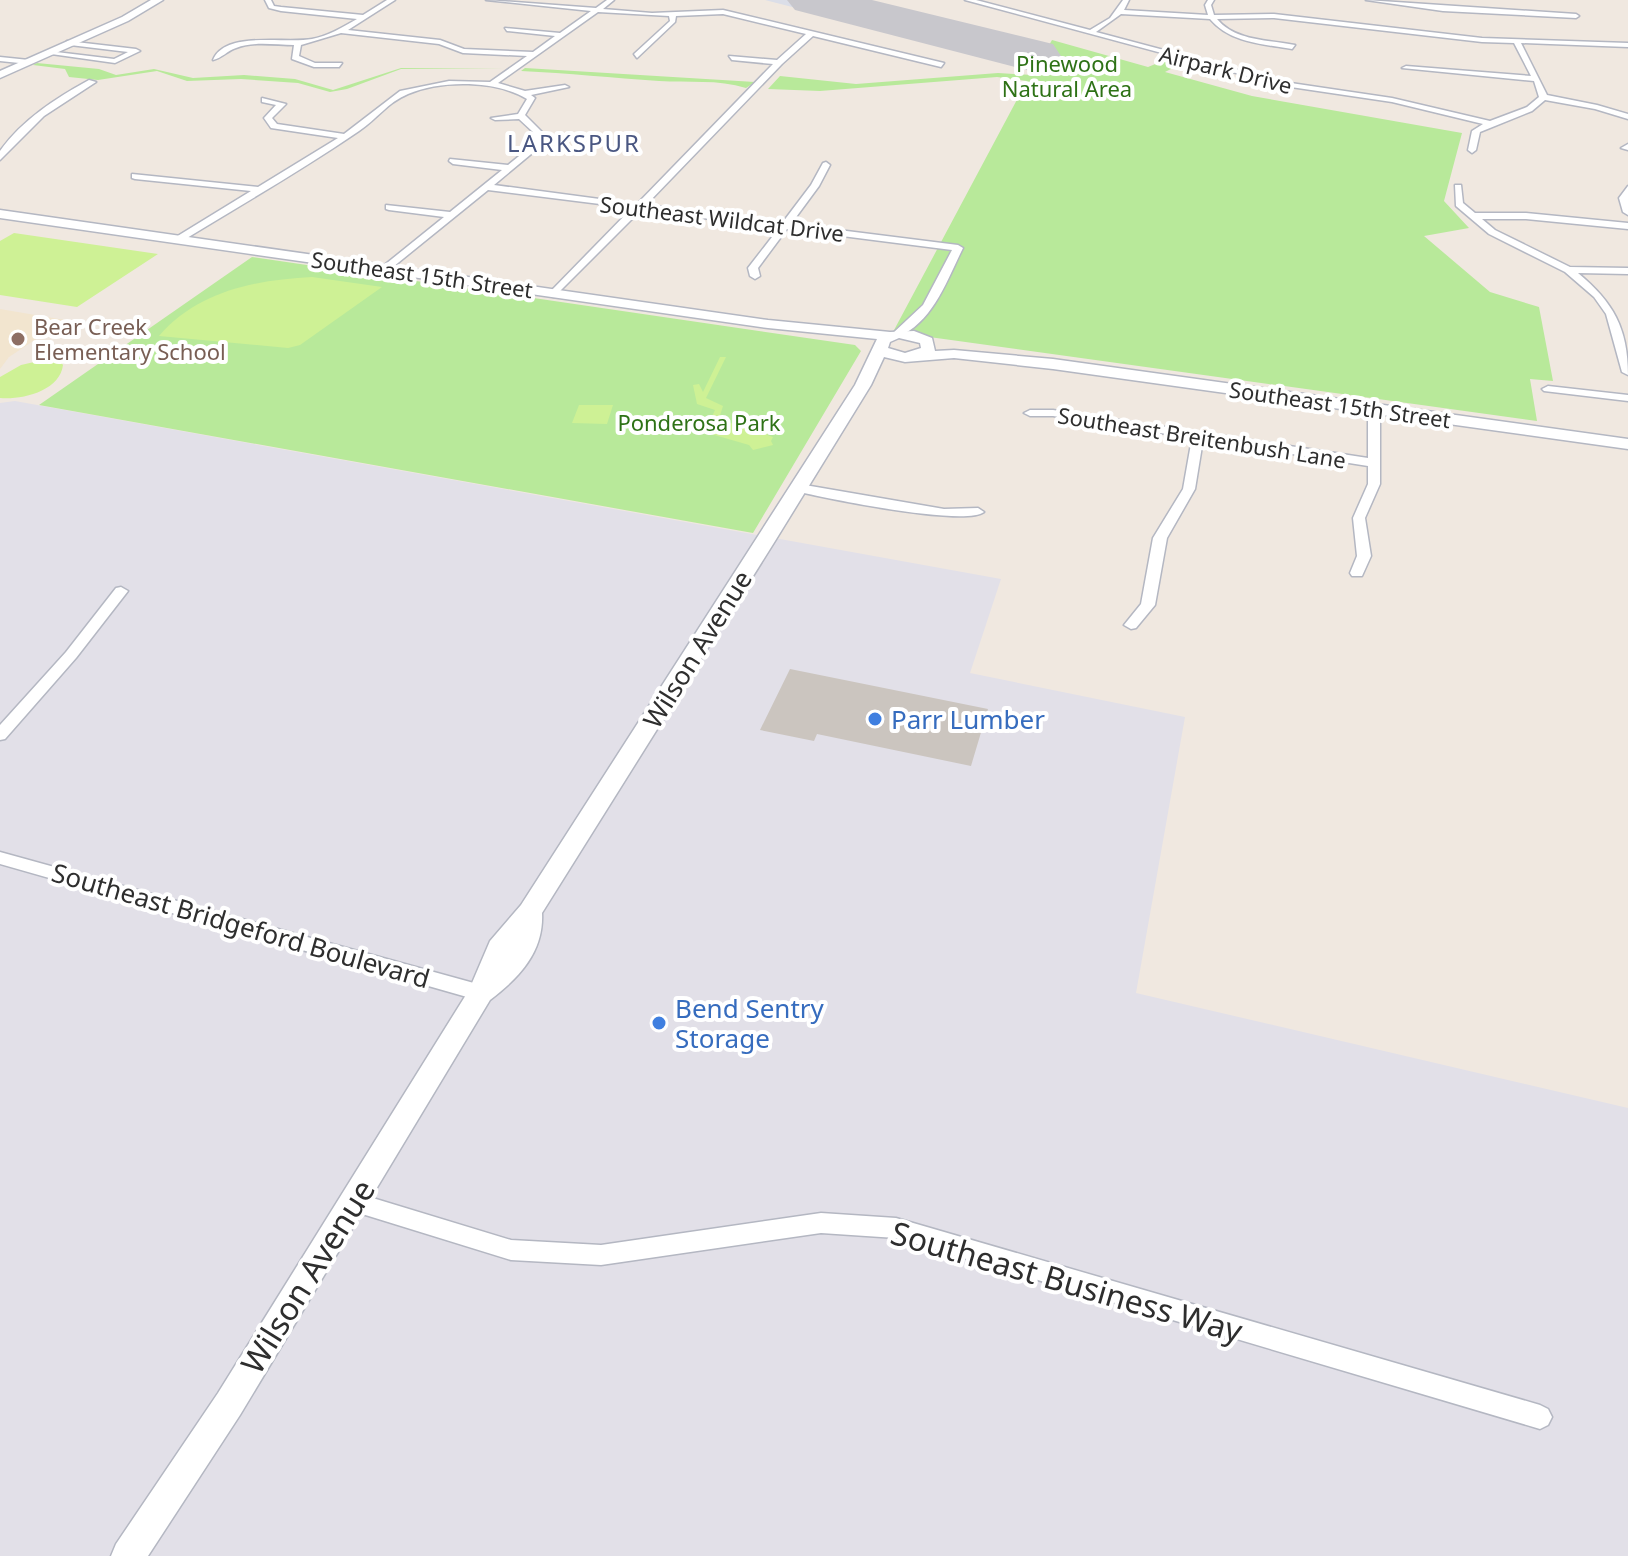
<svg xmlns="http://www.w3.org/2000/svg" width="1628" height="1556" font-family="'Noto Sans',sans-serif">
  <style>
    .industrial { fill: #e2e0e8 }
    .education { fill: #f2e5cf }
    .airport { fill: #dbdee8 }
    .green { fill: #b8e99a }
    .pitch { fill: #cef195 }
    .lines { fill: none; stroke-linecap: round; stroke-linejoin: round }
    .runway { fill: #c8c7cc; fill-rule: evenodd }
    .building { fill: #cbc5bf }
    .street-casing { stroke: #b4b7c2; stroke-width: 3 }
    .secondary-casing { stroke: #b4b7c2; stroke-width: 3 }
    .street { fill: #fff; fill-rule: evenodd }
    .secondary { fill: #fff; fill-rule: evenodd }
    .education-dot { fill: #8d6e63; stroke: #fff; stroke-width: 3 }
    .shop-dot { fill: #3f7fe0; stroke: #fff; stroke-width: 3 }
    .labels { text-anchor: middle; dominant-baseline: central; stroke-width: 8; stroke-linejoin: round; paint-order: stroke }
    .far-park-label { font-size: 22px; fill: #2e7216; stroke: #fff }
    .far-street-label { font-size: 22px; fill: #2e2e2e; stroke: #fff }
    .far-education-label { font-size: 22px; fill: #785e54; stroke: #fff; text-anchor: start }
    .far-neighbourhood-label { font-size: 24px; letter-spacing: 2px; fill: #4a5782; stroke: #fff }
    .street-label { font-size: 26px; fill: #2e2e2e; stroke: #fff }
    .shop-label { font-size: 26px; fill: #366cbe; stroke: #fff; text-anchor: start }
    .near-street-label { font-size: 32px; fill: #2e2e2e; stroke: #fff }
  </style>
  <rect width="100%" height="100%" fill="#f0e8e0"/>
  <path class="industrial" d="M15,401L1001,579L970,673L1185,717L1136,993L1628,1108V1556H0V403Z"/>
  <path class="education" d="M0,309L65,320L9,357L0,369Z"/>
  <path class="airport" d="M765,0H838L1046,53L1036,70Z"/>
  <path class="green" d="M1052,40L1148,67L1170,58L1187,61L1165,72L1252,96L1462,133L1444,201L1469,228L1424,236L1490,292L1539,307L1553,381L1530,379L1537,421L893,332L1027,81L997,77L820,91L768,89L780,76L856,84L998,73L1032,75Z
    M37,63L99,69L116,75L154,69L193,78L244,75L295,79L333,90L401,68H505L401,69L347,89L330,92L298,83L241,79L187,81L157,71L98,80L69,77L65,69L33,65Z
    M525,68L755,82L746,88C718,79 688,83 659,81C613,78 568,73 521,71Z
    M252,257L855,345L861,351L753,533L39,405Z"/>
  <path class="pitch" d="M14,233L158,254L77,307L0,295V241Z
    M312,277L382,287L300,345L288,348L159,336C198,291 255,280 312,277Z
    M720,357H726L706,398L723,406L718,422L727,424L781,415L783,418L767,435L773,437L771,441L773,445L753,450L749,445L711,434L707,427L715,410L697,404L693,385L699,384L703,392Z
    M43,360L60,361L63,365C60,391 22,400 0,398V377L21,365Z
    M579,405H613L607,424L572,423Z"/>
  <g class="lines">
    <path class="runway" d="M787,0H872L1053,44L1061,56L1053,68L1034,72L795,10Z"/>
  </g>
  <path class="building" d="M790,669L988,709L971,766L817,734L814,741L760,730Z"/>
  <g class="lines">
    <defs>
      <path id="street" d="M265,0H271L274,6L281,7L363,15L387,0H395L348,30L440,40L464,49L533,52L555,36L507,31L505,28L560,33L591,11L486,0L596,8L607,0H614L603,9L652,13L723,10L944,63L941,67L813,36L782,64L646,205L783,222L811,185L823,163L826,162L830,165L819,186L791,224L958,245L963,248C947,280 933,323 897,337L892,334L923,305L952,250L787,229L758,268L760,276L755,279L750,276L748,268L779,228L641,210L554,297L550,296V292L632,208L488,190L388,271H382V267L444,217L389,210L386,209V205L450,212L502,170L453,164L449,161L450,159L508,165L534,144L533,132L519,119L495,120L491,118L518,114L527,99C496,80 441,80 408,94C388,102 376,120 359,131C302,170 241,205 182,241H176V237L251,191L135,179L132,178V174L258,187L338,138L271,128L264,118L276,105L262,102V98L286,104L272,118L277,124L344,134L400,91L449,81L490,82L527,56L463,53L439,44L341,33L301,45L299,56L315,63H342L339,67H314L292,59L294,45C275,45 254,41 236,48C227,51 222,58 213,60C225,30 285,44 312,39C328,36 343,27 357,19L281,11L269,8ZM598,12L669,16L670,21L634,54L637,58L675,22L676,16L723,14L806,34L777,60L729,56L732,60L773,64L637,204L494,185L542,145V132L525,115L535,98L531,95L569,87L565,85L525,91L498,83Z
        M965,0H976L1090,30L1110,18L1123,0H1129L1124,10L1208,15L1205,5L1208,0H1214L1211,5L1214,15L1274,14L1482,38L1628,43V47L1521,43L1547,95L1597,105L1628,114V119L1595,109L1545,100L1532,111L1480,132L1476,150L1472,153L1468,150L1472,131L1483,124L1392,102L1284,86ZM1121,14L1210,19C1230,43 1263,44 1292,49L1295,45C1269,40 1235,41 1217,19L1274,18L1482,42L1514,43L1531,76L1406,66L1402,68L1534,81L1539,97L1527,107L1490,121L1392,98L1284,82L1096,32Z
        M1366,0L1576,14L1579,16L1576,18L1443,11Z
        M67,41L136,49L140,51L115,63L44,53L48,51L114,59L128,52L70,45Z
        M0,57L29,60L33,62L29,64L0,61Z
        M89,80L96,82L44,116L0,160V151C22,120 56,98 89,80Z
        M1628,144V150L1621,148Z
        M1455,185H1461L1463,203L1475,213H1526L1628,223V229L1526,219H1482L1495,230L1570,267L1628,268V274L1578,273C1613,302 1628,328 1628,375L1622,372L1606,314L1594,297L1565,272L1489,234L1456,206Z
        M1628,186V215L1623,212L1619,198Z
        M1548,386L1628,395V401L1544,391L1542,389Z
        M1374,406L1380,409V484L1365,518L1371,556L1362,576H1352L1350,573L1357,556L1353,518L1368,484V466L1203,440L1195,489L1167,538L1155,605L1136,628L1131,629L1124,625L1141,604L1153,538L1183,489L1192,438L1053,416H1030L1024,413L1030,410H1053L1368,458V409Z
        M799,484L944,509L978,508L984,512C964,527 825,498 795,491V485Z
        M121,587L128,591L76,658L5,739L0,740V725L66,652L116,588Z
        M0,852L481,985L488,988L490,993L488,998L481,1001L0,864Z
        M353,1192L511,1240L601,1245L821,1213L896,1218L1540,1405L1548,1409L1552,1417L1548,1425L1540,1429L896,1238L821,1233L601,1265L511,1260L346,1209L342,1202L346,1195Z"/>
      <path id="secondary" d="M151,0H163L128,21L0,78V71L122,17Z
        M0,210L768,320L890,332L914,331L932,338L935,351L954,350L1053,359L1628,439V449L1053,369L954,358L905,362L884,357L871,385L775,541L542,913C544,952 519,978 490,1000L240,1415L148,1556H111L116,1544L218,1393L469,990L490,941L521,905L855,385L877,339L768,328L0,218ZM899,338L920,343L921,348L905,353L888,348L890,342Z"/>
    </defs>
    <use href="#street" class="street-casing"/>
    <use href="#secondary" class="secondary-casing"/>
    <use href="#street" class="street"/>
    <use href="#secondary" class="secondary"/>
  </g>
  <circle class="education-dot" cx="18" cy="339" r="8"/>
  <g class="shop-dot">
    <circle cx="875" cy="719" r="8"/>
    <circle cx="659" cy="1023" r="8"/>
  </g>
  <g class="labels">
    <g class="far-park-label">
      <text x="1067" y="63">Pinewood<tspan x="1067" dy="25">Natural Area</tspan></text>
      <text x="699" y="422">Ponderosa Park</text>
    </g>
    <g class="far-street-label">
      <text transform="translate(1226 69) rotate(14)">Airpark Drive</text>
      <text transform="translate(722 218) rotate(7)">Southeast Wildcat Drive</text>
      <text transform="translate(422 274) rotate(8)">Southeast 15th Street</text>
      <text transform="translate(1340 404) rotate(8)">Southeast 15th Street</text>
      <text transform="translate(1202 437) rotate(9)">Southeast Breitenbush Lane</text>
    </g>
    <g class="far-education-label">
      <text x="34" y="326">Bear Creek<tspan x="34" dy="25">Elementary School</tspan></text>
    </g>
    <g class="far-neighbourhood-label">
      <text x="574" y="142">LARKSPUR</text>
    </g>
    <g class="street-label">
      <text transform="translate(697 649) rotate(-58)">Wilson Avenue</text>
      <text transform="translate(241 925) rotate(16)">Southeast Bridgeford Boulevard</text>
    </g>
    <g class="shop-label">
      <text x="891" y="719">Parr Lumber</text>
      <text x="675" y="1008">Bend Sentry<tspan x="675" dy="30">Storage</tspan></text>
    </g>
    <g class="near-street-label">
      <text transform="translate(307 1276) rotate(-58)">Wilson Avenue</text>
      <text transform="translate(1067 1281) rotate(16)">Southeast Business Way</text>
    </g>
  </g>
</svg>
